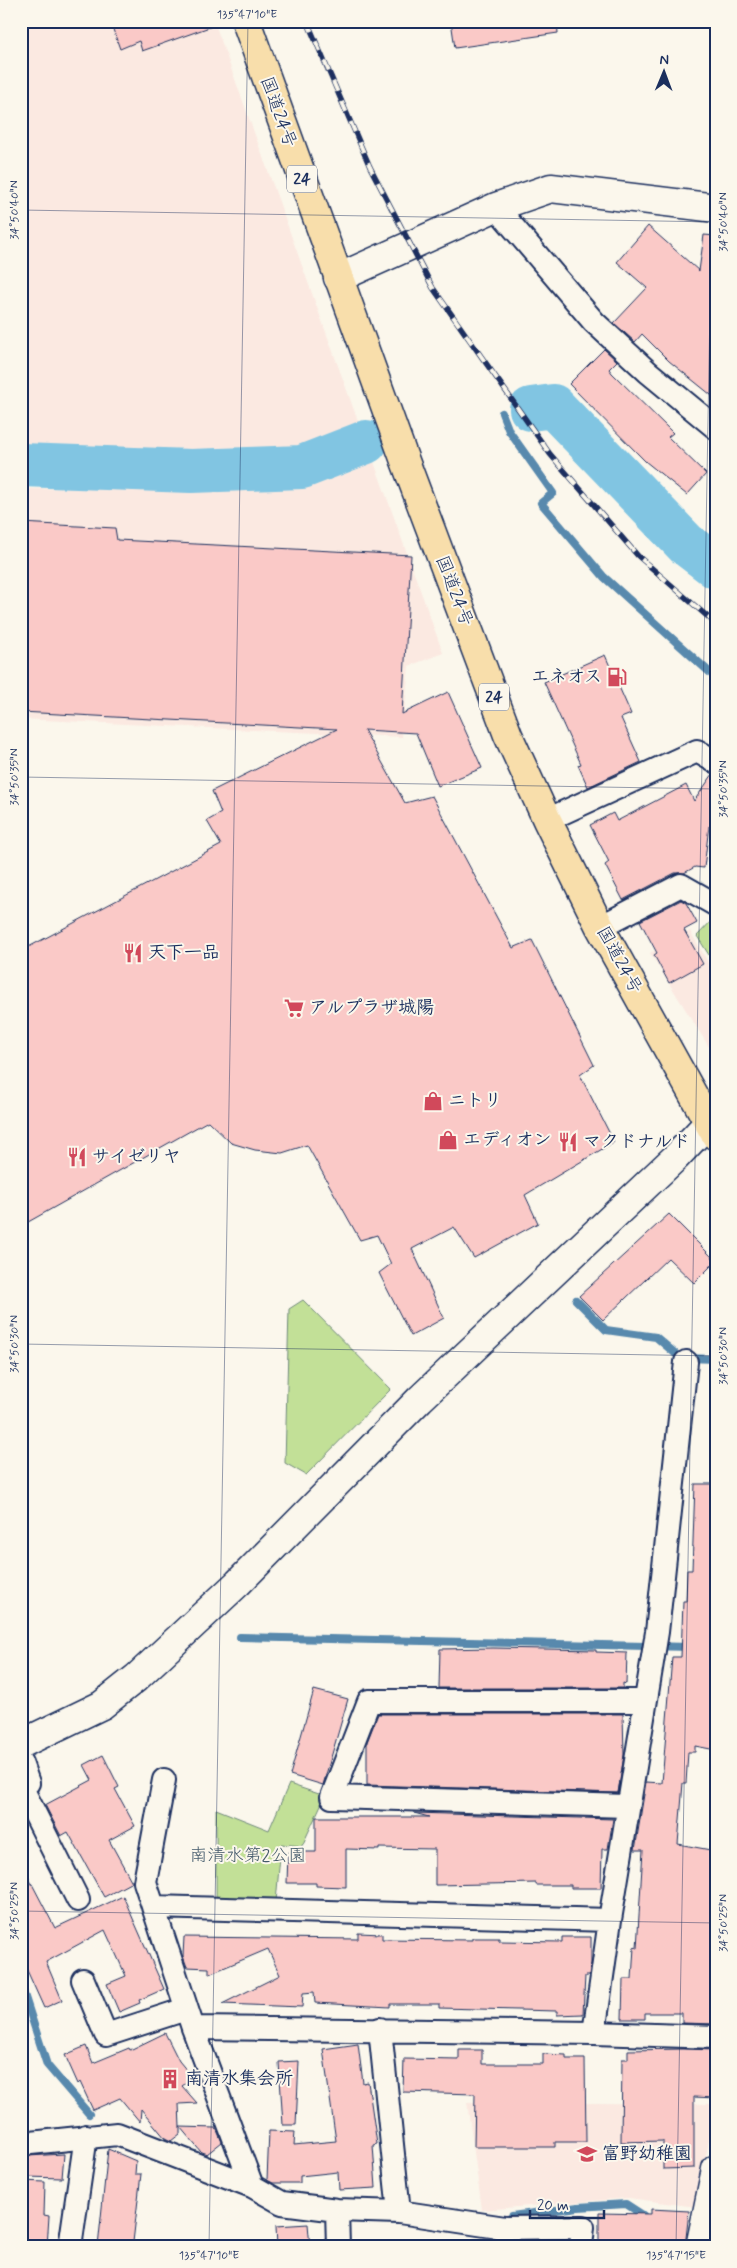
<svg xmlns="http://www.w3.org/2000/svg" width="737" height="2268" font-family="Mynerve,'Klee One',sans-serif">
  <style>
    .built { fill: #fbe9e1 }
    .green { fill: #c2e097; stroke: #6e887a }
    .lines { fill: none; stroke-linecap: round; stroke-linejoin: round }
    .stream { stroke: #5889ad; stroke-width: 8 }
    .river { stroke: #81c5e2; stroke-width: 44 }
    .building { fill: #fac9c7; stroke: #1b2f5e }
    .minor-casing { stroke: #1b2f5e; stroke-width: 26 }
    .tertiary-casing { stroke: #1b2f5e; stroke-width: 31 }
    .secondary-casing { stroke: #1b2f5e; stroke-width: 31 }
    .trunk-casing { stroke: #1b2f5e; stroke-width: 31 }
    .minor { stroke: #fbf7ec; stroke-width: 22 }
    .tertiary { stroke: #fbf7ec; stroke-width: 28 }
    .secondary { stroke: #fbf7ec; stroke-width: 28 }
    .trunk { stroke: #f8deab; stroke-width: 28 }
    .rail-casing { stroke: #1b2f5e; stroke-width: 5.5 }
    .rail { stroke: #fbf7ec; stroke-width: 4; stroke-dasharray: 11; stroke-linecap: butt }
    .ticks { fill: none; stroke: #1b2f5e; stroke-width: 1; stroke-opacity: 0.45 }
    .labels { text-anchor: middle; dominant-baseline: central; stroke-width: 4; stroke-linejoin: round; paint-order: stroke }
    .shield { fill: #fbf7ec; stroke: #5e6b89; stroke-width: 1 }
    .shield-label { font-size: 16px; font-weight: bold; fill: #1b2f5e }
    .street-label { font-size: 18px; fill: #1b2f5e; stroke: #fbf7ec }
    .poi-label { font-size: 18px; font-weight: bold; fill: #1b2f5e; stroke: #fbf7ec; text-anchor: start }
    .park-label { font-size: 18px; fill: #455b6c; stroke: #fbf7ec }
    .neatline { fill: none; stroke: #1b2f5e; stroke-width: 2 }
    .ticks-label { font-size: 12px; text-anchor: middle; fill: #1b2f5e }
  </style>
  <rect width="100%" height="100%" fill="#fbf7ec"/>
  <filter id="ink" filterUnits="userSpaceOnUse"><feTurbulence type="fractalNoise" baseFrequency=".02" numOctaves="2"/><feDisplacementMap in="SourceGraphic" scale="10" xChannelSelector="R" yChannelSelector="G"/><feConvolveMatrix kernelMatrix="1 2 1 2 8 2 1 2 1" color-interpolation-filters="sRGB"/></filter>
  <g filter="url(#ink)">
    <path class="built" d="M21,21H214L359,424L298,449L21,457Z
      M370,451L443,653L409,666L402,737L21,719V489L120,487L121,476L303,472Z
      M690,931L716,976V1058L650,953Z
      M467,2102L716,2104L696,2207L629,2198L482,2210Z"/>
    <path class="green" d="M716,916V966L697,936Z
      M303,1300L391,1389L306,1475L285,1463L289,1309Z
      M289,1784L325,1796L302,1846L281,1844L276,1902L216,1901V1809L269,1830Z"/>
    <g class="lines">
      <path class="stream" d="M502,413L509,431L553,493L541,503L604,577L716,678
        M576,1300L606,1330L656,1337L677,1355L687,1358L716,1359
        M240,1637L691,1647
        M21,1985L47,2065L89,2114
        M512,2216L578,2207L626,2204L643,2215"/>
      <path class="river" d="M531,409L553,406L686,544L716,567
        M21,465L191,471L302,467L366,442"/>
    </g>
    <path class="building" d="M110,21H217L218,24L142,51L139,41L120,49Z
      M451,21H557L558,33L455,48Z
      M648,226L699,271L704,235L716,236V399L669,361L642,334L635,342L614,323L647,288L617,262Z
      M604,349L617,361L609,369L612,373L673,433L668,437L706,474L687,495L645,461L569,384Z
      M21,523L115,528L117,540L411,555L402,714L448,692L482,768L438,786L416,733L364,730L405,803L432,796L513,948L532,940L594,1065L580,1075L614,1142L525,1195L538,1223L474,1258L454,1227L412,1249L444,1318L411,1336L379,1273L391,1264L377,1235L360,1240L307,1145L282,1153L255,1150L231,1143L208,1121L21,1226V951L221,845L207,821L221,813L212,791L337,729L21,712Z
      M605,655L631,714L621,718L641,762L588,787L578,765L581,764L544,682Z
      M713,774L716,775V831L709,826L704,868L695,867L684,873H675L623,900L605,865L609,862L590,825L613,813L617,821L686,785L694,801Z
      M681,900L686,903L697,923L684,930L703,964L669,983L654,955L657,953L640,921Z
      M669,1214L716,1261L694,1283L668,1258L603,1320L579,1296Z
      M695,1484H716L714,1659L716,1660V1750L695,1746V1752H688L686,1783H683L678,1844L716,1851V2024L682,2023V2013H645V2019H622L623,1979H632L634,1947L637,1948L643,1850H635L646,1782L662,1783L672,1657H681L683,1601H686L687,1570H692Z
      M493,1648L596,1650V1652L627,1653L626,1684L623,1683V1688H439L440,1649Z
      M314,1690L348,1699L323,1785L290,1775Z
      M378,1714H623L624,1755L618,1793L367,1785V1742Z
      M103,1755L119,1787L115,1789L135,1826L109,1840L132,1882L104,1897L68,1832L61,1836L45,1805L92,1780L84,1765Z
      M414,1813L613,1819L608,1849H602L601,1888H571V1885H536V1883L435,1885V1849L379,1848V1850L346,1849V1887L316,1886V1883H287L288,1852H316V1817H429Z
      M21,1863L55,1928L123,1896L164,1989L139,2000L140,2003L119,2012L107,1984L126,1976L105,1930L46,1962L62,2000L44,2008L21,1957Z
      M358,1933L382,1934V1939L472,1940V1938H499V1941L562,1942V1937H591V1963L589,1976H585L583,2014L557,2015V2011L439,2008V2004H390V2007L315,2003L314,1992L303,1993L302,2007L222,2004L280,1975L268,1949L209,1974V1968L187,1967L183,1956L184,1937L358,1939Z
      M165,2033L179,2061L193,2078L182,2086L197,2103L179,2104L180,2127L216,2128L222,2142L207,2154L201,2152L180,2127V2134L171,2141L165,2138L141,2109L140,2122L120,2098L93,2110L80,2082L78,2084L65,2055L86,2046L93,2063L129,2048L130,2050Z
      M358,2044L363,2083L368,2082L377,2144L373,2145L376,2188L339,2190L338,2172L300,2176V2183H273L267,2180L269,2131L295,2132L294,2145L336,2141L323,2049Z
      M682,2049L716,2050L715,2098L694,2097V2168L663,2169V2141L621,2142L622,2059H628V2050Z
      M459,2050H482V2064H543V2054L566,2055V2059H585L586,2142H555V2147H474L475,2094L403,2092L404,2059L459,2060Z
      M299,2061L296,2125H283L279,2062Z
      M108,2149L136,2161L135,2174H141L133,2242L131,2241L130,2247H98Z
      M64,2154L62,2178L27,2177L28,2156Z
      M21,2181L45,2182L44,2215L49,2216L47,2247H21Z
      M651,2209L689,2211L685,2247H599V2213L651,2214Z
      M308,2224L310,2247H277L276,2226Z"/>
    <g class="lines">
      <defs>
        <path id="minor" d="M496,207L594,322L648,372L716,428
          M547,820L697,751L716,762
          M600,927L681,885L716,905
          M21,1763L28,1783L21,1788
          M164,1780L145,1882L193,2028L252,2186
          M22,1788L78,1900
          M627,1806L332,1797L369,1701H644
          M153,1907L610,1920
          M83,1980L106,2035L186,2009
          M193,2028L594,2033L716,2037
          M380,2029L399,2212
          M594,2033L610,1920L657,1632L686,1362
          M21,2144L117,2134L252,2186L282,2203L337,2210L399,2212L505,2228L583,2227L581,2247
          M337,2210L338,2247
          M70,2247L86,2136"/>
        <path id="tertiary" d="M338,278L496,207L551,188L716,208
          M21,1744L102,1705L136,1678L238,1583L420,1399L676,1157L709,1122"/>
        <path id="secondary" d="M700,2247L716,2169"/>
        <path id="trunk" d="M246,21L405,461L508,735L547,820L600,927L716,1136"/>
      </defs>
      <use href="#minor" class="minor-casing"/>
      <use href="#tertiary" class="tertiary-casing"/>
      <use href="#secondary" class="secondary-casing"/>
      <use href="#trunk" class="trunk-casing"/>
      <use href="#minor" class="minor"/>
      <use href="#tertiary" class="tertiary"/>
      <use href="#secondary" class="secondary"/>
      <use href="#trunk" class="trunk"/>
      <defs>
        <path id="rail" d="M307,21L370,167L433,288L550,454L638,556L716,624"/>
      </defs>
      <use href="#rail" class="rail-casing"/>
      <use href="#rail" class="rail"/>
    </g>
  </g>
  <path class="ticks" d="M21,210L716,222M21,777L716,789M21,1344L716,1356M21,1911L716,1923M209,2247L248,21M676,2247L715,21"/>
  <defs>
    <symbol id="fuel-bare" viewBox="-9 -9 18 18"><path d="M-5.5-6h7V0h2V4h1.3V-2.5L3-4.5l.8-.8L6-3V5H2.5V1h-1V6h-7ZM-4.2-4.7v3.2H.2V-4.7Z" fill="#d1495b" stroke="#fbf7ec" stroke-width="2.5" paint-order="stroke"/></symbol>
    <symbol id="restaurant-bare" viewBox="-9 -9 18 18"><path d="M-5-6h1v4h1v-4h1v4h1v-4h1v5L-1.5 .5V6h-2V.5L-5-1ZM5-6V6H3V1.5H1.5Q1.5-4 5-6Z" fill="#d1495b" stroke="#fbf7ec" stroke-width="2.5" paint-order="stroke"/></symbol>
    <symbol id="supermarket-bare" viewBox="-9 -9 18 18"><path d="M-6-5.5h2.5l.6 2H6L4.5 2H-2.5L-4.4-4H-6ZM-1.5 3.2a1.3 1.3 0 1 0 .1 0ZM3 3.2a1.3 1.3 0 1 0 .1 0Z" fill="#d1495b" stroke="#fbf7ec" stroke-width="2.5" paint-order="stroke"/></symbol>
    <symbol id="shop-bare" viewBox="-9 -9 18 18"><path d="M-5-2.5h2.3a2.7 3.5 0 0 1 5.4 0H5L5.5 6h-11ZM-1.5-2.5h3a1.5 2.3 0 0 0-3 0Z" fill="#d1495b" stroke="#fbf7ec" stroke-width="2.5" paint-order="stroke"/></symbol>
    <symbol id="building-bare" viewBox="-9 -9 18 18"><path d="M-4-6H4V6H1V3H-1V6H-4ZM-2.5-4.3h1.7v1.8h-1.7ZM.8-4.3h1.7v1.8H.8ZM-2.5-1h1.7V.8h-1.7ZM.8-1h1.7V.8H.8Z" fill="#d1495b" stroke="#fbf7ec" stroke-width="2.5" paint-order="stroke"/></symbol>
    <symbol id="school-bare" viewBox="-9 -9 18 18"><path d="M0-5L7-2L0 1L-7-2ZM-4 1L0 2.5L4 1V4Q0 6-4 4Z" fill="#d1495b" stroke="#fbf7ec" stroke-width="2.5" paint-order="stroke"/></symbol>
  </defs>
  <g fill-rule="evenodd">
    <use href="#fuel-bare" x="603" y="663" width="28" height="28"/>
    <use href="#restaurant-bare" x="119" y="939" width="28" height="28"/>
    <use href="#supermarket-bare" x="280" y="994" width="28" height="28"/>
    <use href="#shop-bare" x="419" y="1087" width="28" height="28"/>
    <use href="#shop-bare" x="434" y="1126" width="28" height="28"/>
    <use href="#restaurant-bare" x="554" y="1128" width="28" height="28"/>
    <use href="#restaurant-bare" x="63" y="1143" width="28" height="28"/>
    <use href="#building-bare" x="156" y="2065" width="28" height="28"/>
    <use href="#school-bare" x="573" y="2140" width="28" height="28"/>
  </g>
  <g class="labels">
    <g class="shield">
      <rect x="287" y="165.5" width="30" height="27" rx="4"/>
      <rect x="479" y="683.5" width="30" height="27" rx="4"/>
    </g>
    <g class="shield-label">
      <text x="302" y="179">24</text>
      <text x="494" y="697">24</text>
    </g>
    <g class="street-label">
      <text transform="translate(278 112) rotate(70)">国道24号</text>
      <text transform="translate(454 591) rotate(69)">国道24号</text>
      <text transform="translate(619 960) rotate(61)">国道24号</text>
    </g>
    <g class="poi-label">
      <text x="602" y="677" text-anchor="end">エネオス</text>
      <text x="148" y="953">天下一品</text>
      <text x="309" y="1008">アルプラザ城陽</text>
      <text x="448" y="1101">ニトリ</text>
      <text x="463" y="1140">エディオン</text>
      <text x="583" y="1142">マクドナルド</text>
      <text x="92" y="1157">サイゼリヤ</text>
      <text x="185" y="2079">南清水集会所</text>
      <text x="602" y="2154">富野幼稚園</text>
    </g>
    <g class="park-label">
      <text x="248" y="1856">南清水第2公園</text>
    </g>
  </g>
  <rect width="737" height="2268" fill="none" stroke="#fbf7ec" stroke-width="55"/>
  <g transform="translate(664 72) rotate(1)" stroke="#fbf7ec" stroke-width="4" paint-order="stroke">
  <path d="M0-4L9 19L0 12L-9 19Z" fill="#1b2f5e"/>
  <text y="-8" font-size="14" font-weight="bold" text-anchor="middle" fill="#1b2f5e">N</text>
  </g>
  <path d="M530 2210v8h74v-8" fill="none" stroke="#1b2f5e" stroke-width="2.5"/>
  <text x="537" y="2210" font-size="15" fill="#1b2f5e" stroke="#fbf7ec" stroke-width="4" paint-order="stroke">20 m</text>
  <rect x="28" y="28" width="682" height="2212" class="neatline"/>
  <g class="ticks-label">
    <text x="247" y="18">135°47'10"E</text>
    <text transform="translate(14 210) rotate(-90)" y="4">34°50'40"N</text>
    <text transform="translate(723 222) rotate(-90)" y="4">34°50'40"N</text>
    <text transform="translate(14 777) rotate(-90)" y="4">34°50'35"N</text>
    <text transform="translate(723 789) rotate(-90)" y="4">34°50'35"N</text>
    <text transform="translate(14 1344) rotate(-90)" y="4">34°50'30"N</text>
    <text transform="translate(723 1356) rotate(-90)" y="4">34°50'30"N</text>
    <text transform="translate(14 1911) rotate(-90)" y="4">34°50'25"N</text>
    <text transform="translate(723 1923) rotate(-90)" y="4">34°50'25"N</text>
    <text x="209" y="2259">135°47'10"E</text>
    <text x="676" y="2259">135°47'15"E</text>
  </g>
</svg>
